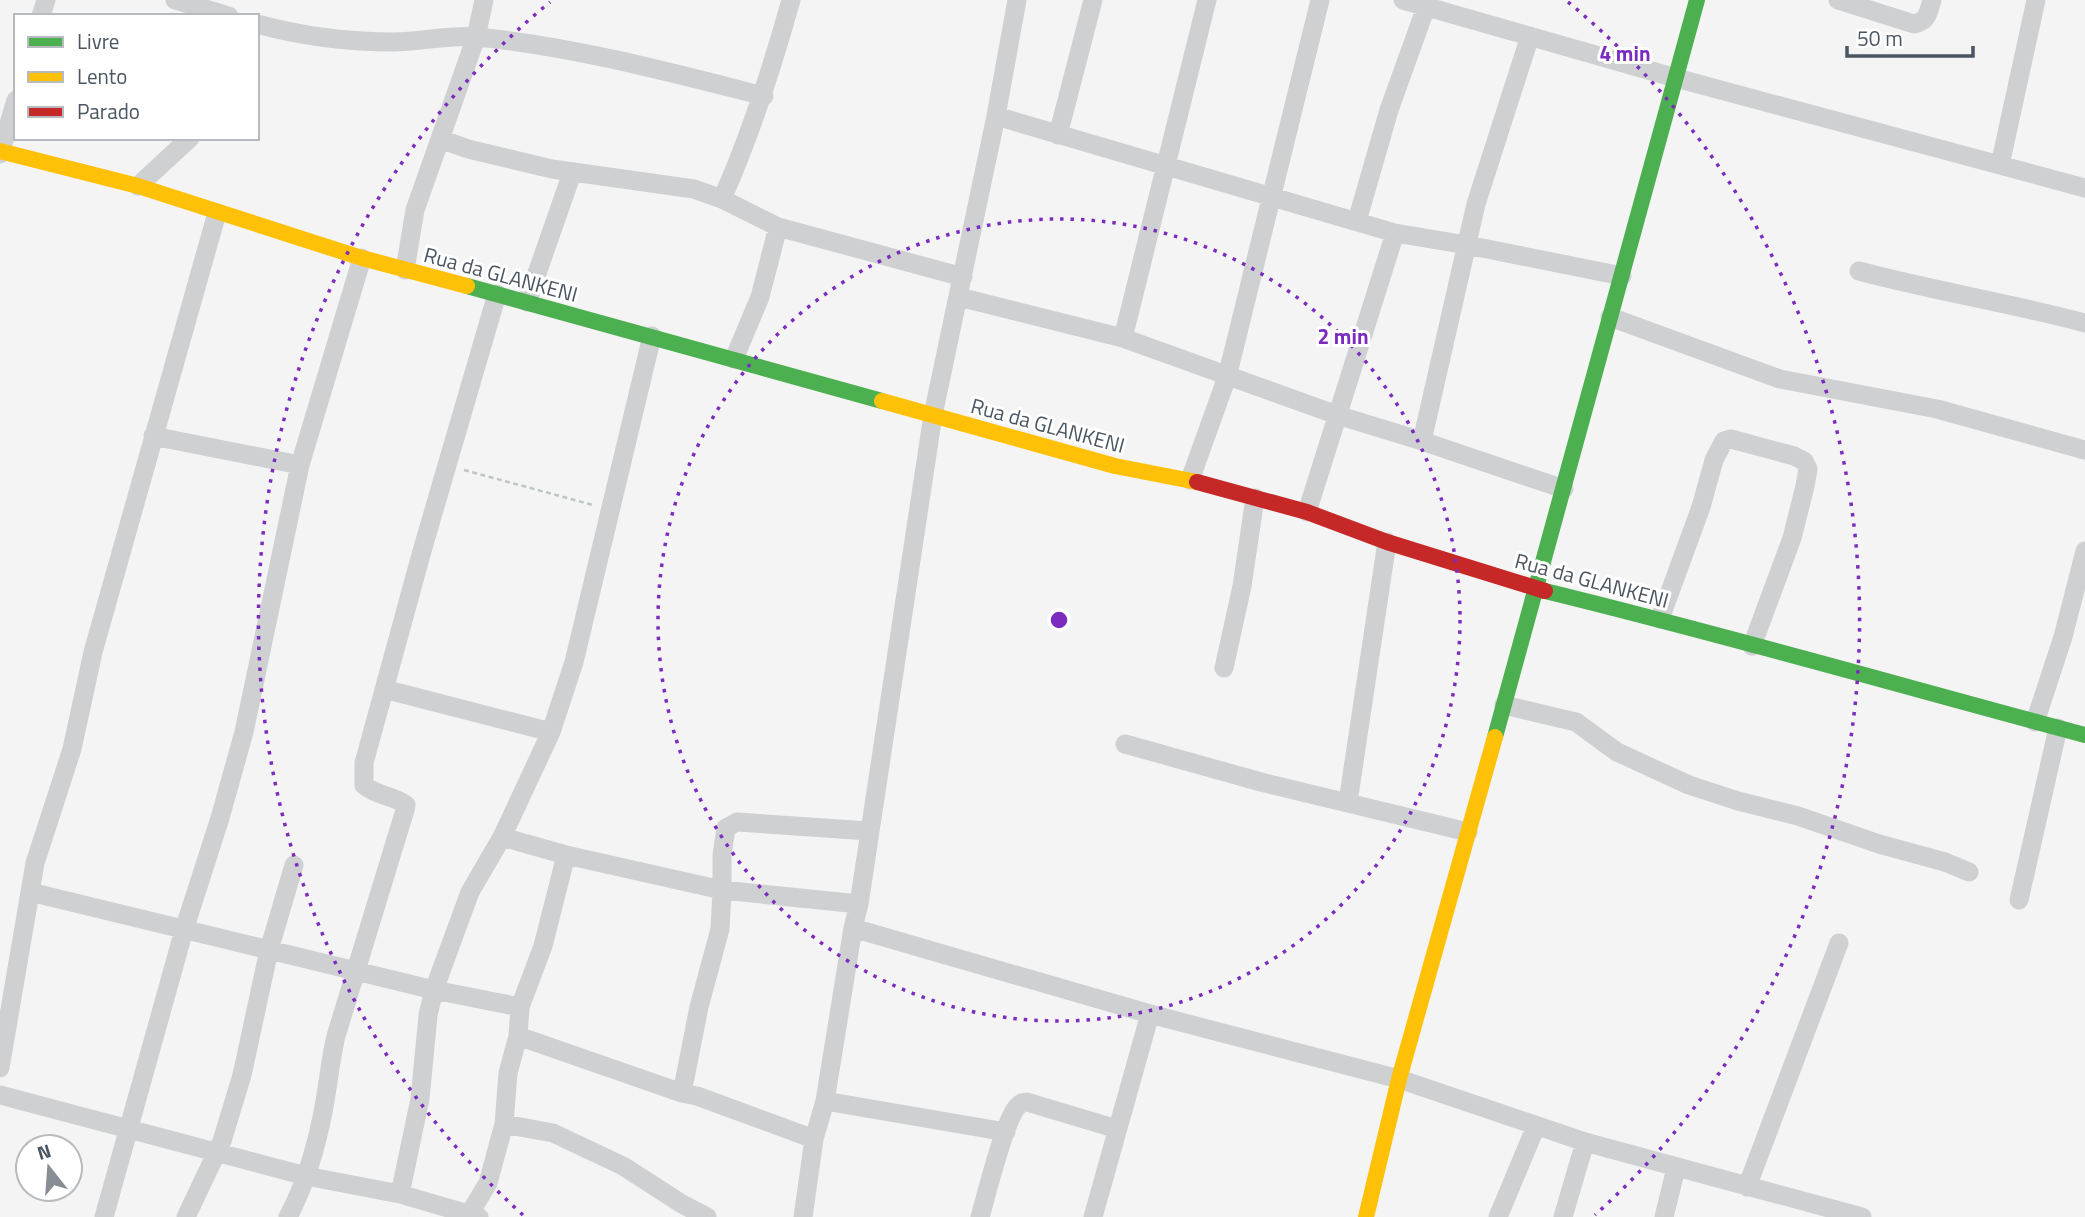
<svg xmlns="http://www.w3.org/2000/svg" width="2085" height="1217" font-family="'Titillium Web',sans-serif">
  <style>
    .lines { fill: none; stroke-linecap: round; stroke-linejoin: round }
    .path { stroke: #bcc7c4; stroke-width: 2.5; stroke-dasharray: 5 3.5; stroke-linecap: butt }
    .street { stroke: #ced0d2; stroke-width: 19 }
    .fast { stroke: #4caf50; stroke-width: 16 }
    .slow { stroke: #ffc107; stroke-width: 16 }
    .jam { stroke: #c62828; stroke-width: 16 }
    .ring { fill: none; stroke: #7b2cbf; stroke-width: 3.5; stroke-dasharray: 3.5 7 }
    .labels { text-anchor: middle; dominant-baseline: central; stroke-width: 6; stroke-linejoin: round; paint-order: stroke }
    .street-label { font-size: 21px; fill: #4a5661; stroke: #fff }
    .centre { fill: #7b2cbf; stroke: #fff; stroke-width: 3.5 }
    .ring-label { font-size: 21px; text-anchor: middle; font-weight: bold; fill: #7b2cbf; stroke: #fff; stroke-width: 6; stroke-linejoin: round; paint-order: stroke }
  </style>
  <rect width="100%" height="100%" fill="#f4f4f4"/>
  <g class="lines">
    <path class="path" d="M464,470L593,505"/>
    <path class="street" d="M175,0L229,16
      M1403,0L1676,78L2085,188
      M1838,0L1914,24C1928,21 1928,13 1932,0
      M41,16L46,0
      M257,24C301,36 348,42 394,42C422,42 450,34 478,37C576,47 669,72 764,96
      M996,116L1395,233L1467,245L1622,276
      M1058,135L1093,0
      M440,139L468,149L552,169L694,189L722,199L778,227L963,277
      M0,154L16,100
      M2000,165L2036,0
      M138,186L190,138
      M722,199C751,134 772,68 791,0
      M1357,221L1389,110L1426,7
      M405,270L415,210L476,37L484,0
      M1859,271C1934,291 2010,303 2085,323
      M959,297L1123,338L1337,415L1422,441L1564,489
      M527,302L572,173
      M1610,317L1780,379L1937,409L2085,450
      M1123,338L1207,0
      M734,359L760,297L778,227
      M153,436L300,465
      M1422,441L1476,204L1530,36
      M1190,480L1227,377L1320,0
      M1307,512L1395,233
      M1660,619L1701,507L1714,460L1724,441L1731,439L1794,456L1804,461L1808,469L1805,486L1792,538L1752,646
      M1224,668L1242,586L1255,498
      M384,689L551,732
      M1504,705L1576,722L1617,752L1689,785L1738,801L1798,816L1879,844L1945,862L1969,872
      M2035,722L2063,637L2085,551
      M1125,744L1261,782L1468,832
      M1348,802L1387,542
      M502,837L566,855L722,890L859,904
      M30,892L434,990L520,1007
      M2019,900L2058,728
      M853,928L1150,1014L1399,1079L1585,1142L1862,1217
      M518,1036L682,1093L697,1096L814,1139
      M0,1068L35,863L72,749L93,652L217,213
      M682,1093L699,1007L720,929L722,890V855L726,828L737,822L869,831
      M0,1095L306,1176L400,1194L479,1217
      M825,1101L1006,1132
      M504,1124L553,1133L623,1166L682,1204L707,1217
      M1747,1187L1839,943
      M400,1194L420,1099L428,1015L434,990L470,892L502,837L551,732L574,662L652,336
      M470,1213L488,1183L504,1124L508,1073L518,1036L520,1007L543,946L566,855
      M104,1217L184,930L220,818L244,732L300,465L362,258
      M186,1217L222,1141L242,1075L269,950L294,865
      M288,1217C305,1185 316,1148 323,1112C328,1087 330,1061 336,1036L405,810L406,805C393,795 376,796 364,785V763L422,551L497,294
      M803,1217L814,1139L825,1101L853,928L859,904L933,415L996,116L1017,0
      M980,1217C987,1193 1004,1122 1017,1107C1022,1102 1021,1103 1027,1102L1117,1129
      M1093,1217L1150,1014
      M1498,1217L1536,1126
      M1563,1217L1585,1142
      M1664,1217L1676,1168"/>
    <path class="fast" d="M467,286L882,401
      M1545,591C1726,635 1905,687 2085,735
      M1495,737L1697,0"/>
    <path class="slow" d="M0,151L138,186L362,258L467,286
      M882,401L1115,466L1197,482
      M1366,1217L1399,1079L1495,737"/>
    <path class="jam" d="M1197,482L1307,512L1387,542L1545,591"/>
  </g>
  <g class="ring">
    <circle cx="1059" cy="620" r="401"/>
    <path d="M523 1215A801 801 0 0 1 550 2M1568 2A801 801 0 0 1 1595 1215"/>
  </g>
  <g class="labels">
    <g class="street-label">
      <text transform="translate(501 274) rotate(15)">Rua da GLANKENI</text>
      <text transform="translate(1048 425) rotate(15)">Rua da GLANKENI</text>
      <text transform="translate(1592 580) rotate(15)">Rua da GLANKENI</text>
    </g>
  </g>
  <circle cx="1059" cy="620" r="10" class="centre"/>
  <g class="ring-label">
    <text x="1625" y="61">4 min</text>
    <text x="1343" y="344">2 min</text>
  </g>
  <rect x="14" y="14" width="245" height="126" fill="#ffffff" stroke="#b7bbc0" stroke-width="2"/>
  <rect x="28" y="37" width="35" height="10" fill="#4caf50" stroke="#b7bbc0" stroke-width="2"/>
  <text x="77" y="49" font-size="21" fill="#4a5661">Livre</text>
  <rect x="28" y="72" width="35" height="10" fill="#ffc107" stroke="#b7bbc0" stroke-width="2"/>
  <text x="77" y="84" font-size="21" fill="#4a5661">Lento</text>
  <rect x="28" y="107" width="35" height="10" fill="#c62828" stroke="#b7bbc0" stroke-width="2"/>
  <text x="77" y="119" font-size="21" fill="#4a5661">Parado</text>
  <g transform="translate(49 1168) rotate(343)"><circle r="33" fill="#ffffff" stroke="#b7bbc0" stroke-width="2"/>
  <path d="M0-5L12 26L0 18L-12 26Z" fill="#868d94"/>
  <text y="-10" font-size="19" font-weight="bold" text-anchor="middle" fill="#4a5661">N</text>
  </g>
  <path d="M1847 46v10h126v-10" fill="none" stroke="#4a5661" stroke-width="3.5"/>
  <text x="1857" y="46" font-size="21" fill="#4a5661" stroke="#ffffff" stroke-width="5" paint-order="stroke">50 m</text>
</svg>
